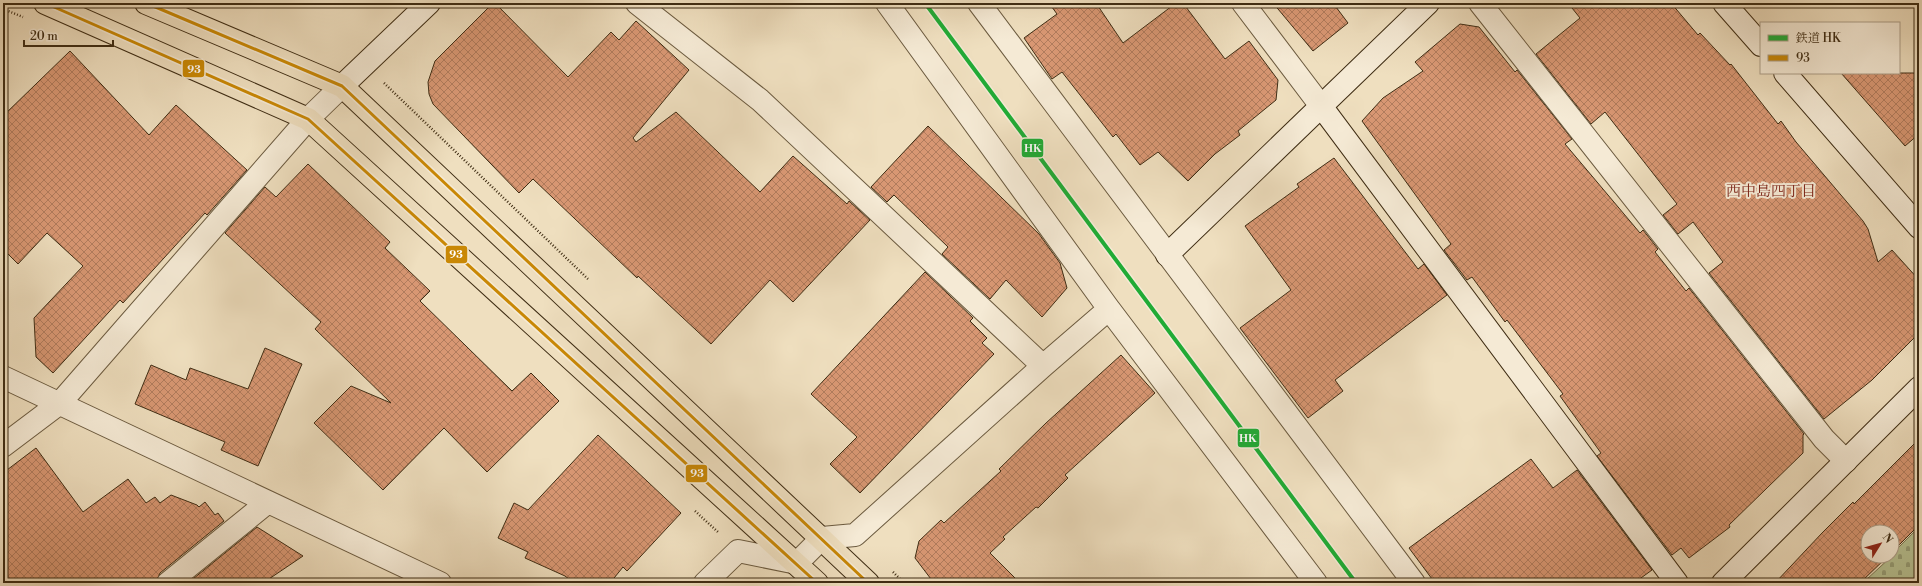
<svg xmlns="http://www.w3.org/2000/svg" width="1922" height="586" font-family="'Libre Bodoni','Noto Serif JP',serif">
  <style>
    .cemetery { fill: url(#cemetery-stones); stroke: #7b7854 }
    .building { fill: url(#building-cross-hatch); stroke: #3f2d14 }
    .lines { fill: none; stroke-linecap: round; stroke-linejoin: round }
    .street-casing { stroke: #6b5a3f; stroke-width: 24 }
    .secondary-casing { stroke: #3f2d14; stroke-width: 24 }
    .primary-casing { stroke: #3f2d14; stroke-width: 24 }
    .path { stroke: #3f2d14; stroke-width: 2.5; stroke-dasharray: 1 2; stroke-linecap: butt }
    .street { stroke: #f5ead5; stroke-width: 22 }
    .secondary { stroke: #f5ead5; stroke-width: 22 }
    .primary { stroke: #efdfbf; stroke-width: 22 }
    .bus-1-casing { stroke: #f5ead5; stroke-width: 6 }
    .bus-1 { stroke: #c98805; stroke-width: 3 }
    .rail-1-casing { stroke: #f5ead5; stroke-width: 7 }
    .rail-1 { stroke: #21ab36; stroke-width: 4 }
    .labels { text-anchor: middle; dominant-baseline: central; stroke-width: 4; stroke-linejoin: round; paint-order: stroke }
    .neighbourhood-label { font-size: 15px; fill: #7a1f14; stroke: #f5ead5 }
    .line-badge { stroke: #f5ead5; stroke-width: 1.5 }
    .badge-label { font-size: 11px; text-anchor: middle; font-weight: bold; fill: #fff }
  </style>
  <defs>
    <pattern id="cemetery-stones" width="16" height="16" patternUnits="userSpaceOnUse"><rect width="16" height="16" fill="#b7c293"/><path d="M2 7V4a2 2 0 0 1 4 0v3zM10 15v-3a2 2 0 0 1 4 0v3z" fill="#969e77"/></pattern>
    <pattern id="building-cross-hatch" width="8" height="8" patternUnits="userSpaceOnUse"><rect width="8" height="8" fill="#d89773"/><path d="M0 0l8 8M0 8l8-8" fill="none" stroke="#b17c5d"/></pattern>
  </defs>
  <rect width="100%" height="100%" fill="#efdfbf"/>
  <filter id="stains"><feTurbulence type="fractalNoise" baseFrequency=".005" numOctaves="4"/><feColorMatrix values="0 0 0 0 .2 0 0 0 0 .09 0 0 0 0 .02 0 0 0 .5 -.17"/></filter>
  <radialGradient id="worn" r=".72"><stop offset=".6" stop-color="#630" stop-opacity="0"/><stop offset="1" stop-color="#630" stop-opacity=".3"/></radialGradient>
  <path class="cemetery" d="M1919,527V583H1872L1867,579L1892,556V554Z"/>
  <path class="building" d="M493,3H495L568,77L611,32L619,40L636,21L689,70L633,138L636,142L676,112L760,192L793,156L847,204L849,201L870,220L793,302L770,280L711,344L638,276L637,278L533,179L519,193L433,104L429,94L428,82L435,61Z
    M1049,3H1096L1123,43L1176,3H1183L1225,59L1249,41L1278,80L1276,100L1238,131L1240,135L1215,154L1188,181L1158,152L1140,165L1116,134L1113,137L1062,72L1052,79L1024,38L1057,14Z
    M1273,3H1333L1348,23L1313,51Z
    M1568,3H1671L1698,35L1700,33L1730,65L1731,64L1778,124L1781,121L1796,142L1863,221L1868,229L1878,262L1892,250L1919,280V333L1872,380L1824,419L1709,273L1723,262L1693,222L1678,234L1663,215L1677,204L1605,112L1591,124L1536,54L1580,18Z
    M1460,24L1479,27L1515,72L1517,70L1572,139L1565,144L1640,233L1643,230L1658,249L1655,252L1686,291L1689,288L1804,434L1803,435V453L1729,525L1730,527L1689,558L1681,548L1672,555L1597,456L1601,453L1560,396L1563,394L1507,320L1505,322L1472,277L1467,280L1444,250L1451,244L1362,121L1383,98L1423,71L1415,62Z
    M70,51L149,135L176,105L247,170L207,215L205,213L123,303L120,300L53,373L36,357L34,318L83,266L47,233L18,264L3,249V116Z
    M1841,73H1919V134L1905,146Z
    M928,126L1039,234L1060,263L1067,288L1042,317L1006,280L990,299L942,254L948,247L894,195L887,202L871,187Z
    M1334,158L1418,269L1424,264L1447,295L1335,380L1343,391L1308,418L1240,328L1291,290L1245,226L1299,187L1297,184Z
    M308,164L390,242L385,248L430,291L420,301L512,391L531,373L559,401L487,472L444,428L383,490L314,423L351,386L391,403L315,329L321,322L225,233L265,187L276,197Z
    M925,272L973,318L970,321L987,338L982,343L994,354L860,493L830,464L857,437L811,394Z
    M265,348L302,364L258,466L221,450L225,442L135,404L151,365L186,380L190,368L248,389Z
    M1121,355L1155,393L1065,475L1068,478L1038,508L1036,507L1003,537L1005,539L990,553L1020,583H934L915,558L919,541L941,520L944,523L1001,471L999,469L1046,423Z
    M598,435L681,513L627,571L623,567L610,583H574L565,576L525,558L528,552L498,538L514,503L528,510Z
    M1919,439V525L1892,552V532H1868V556H1888L1860,583H1775L1822,533L1853,502L1854,504Z
    M36,448L83,512L128,479L146,503L155,497L160,503L171,495L197,505L199,507L205,502L215,515L218,513L224,521L160,573L156,583H3V473Z
    M1531,459L1553,488L1577,470L1652,570L1634,583H1435L1409,548Z
    M257,527L303,556L263,583H188Z"/>
  <g class="lines">
    <defs>
      <path id="street" d="M637,3L760,100L1043,366
        M979,3L1414,583
        M1243,3L1321,106
        M1480,3L1824,439L1846,461
        M1109,309L1316,583
        M3,377L440,583
        M3,446L60,403L308,119L342,86
        M168,583L268,502
        M705,583L738,551L797,563L822,538L855,535L1043,366L1109,309L887,3"/>
      <path id="secondary" d="M1724,3L1761,45
        M1785,73L1919,227
        M342,86L429,3
        M1321,106L1677,583
        M1167,255L1428,3
        M1723,583L1919,388"/>
      <path id="primary" d="M45,3L308,119L817,583
        M146,3L342,86L868,583"/>
    </defs>
    <use href="#street" class="street-casing"/>
    <use href="#secondary" class="secondary-casing"/>
    <use href="#primary" class="primary-casing"/>
    <path class="path" d="M3,9L23,17
      M384,83L588,279
      M695,511L719,533
      M893,572L904,583"/>
    <use href="#street" class="street"/>
    <use href="#secondary" class="secondary"/>
    <use href="#primary" class="primary"/>
    <defs>
      <path id="bus-1" d="M45,3L308,119L817,583
        M146,3L342,86L868,583"/>
    </defs>
    <use href="#bus-1" class="bus-1-casing"/>
    <use href="#bus-1" class="bus-1"/>
    <defs>
      <path id="rail-1" d="M925,3L1356,583"/>
    </defs>
    <use href="#rail-1" class="rail-1-casing"/>
    <use href="#rail-1" class="rail-1"/>
  </g>
  <g class="labels">
    <g class="neighbourhood-label">
      <text x="1771" y="191">西中島四丁目</text>
    </g>
  </g>
  <g class="line-badge">
    <rect x="182" y="59" width="23" height="19" rx="4" fill="#c98805"/>
    <rect x="1021" y="138" width="23" height="20" rx="4" fill="#21ab36"/>
    <rect x="445" y="245" width="23" height="19" rx="4" fill="#c98805"/>
    <rect x="1237" y="428" width="23" height="20" rx="4" fill="#21ab36"/>
    <rect x="685" y="464" width="23" height="19" rx="4" fill="#c98805"/>
  </g>
  <g class="badge-label">
    <text x="194" y="73">93</text>
    <text x="1033" y="152">HK</text>
    <text x="456" y="258">93</text>
    <text x="1248" y="442">HK</text>
    <text x="697" y="477">93</text>
  </g>
  <rect width="1922" height="586" fill="none" stroke="#efdfbf" stroke-width="16"/>
  <rect x="4" y="4" width="1914" height="578" fill="none" stroke="#3f2d14" stroke-width="2"/>
  <rect x="8" y="8" width="1906" height="570" fill="none" stroke="#3f2d14"/>
  <rect x="1760" y="22" width="140" height="52" fill="#f5ead5" stroke="#ac9e88"/>
  <rect x="1768" y="35" width="20" height="6" fill="#21ab36" stroke="#ac9e88"/>
  <text x="1796" y="42" font-size="12" fill="#3f2d14">鉄道 HK</text>
  <rect x="1768" y="55" width="20" height="6" fill="#c98805" stroke="#ac9e88"/>
  <text x="1796" y="62" font-size="12" fill="#3f2d14">93</text>
  <g transform="translate(1880 544) rotate(53)"><circle r="19" fill="#f5ead5" stroke="#ac9e88"/>
  <path d="M0-3L7 15L0 10L-7 15Z" fill="#8f2418"/>
  <text y="-6" font-size="11" font-weight="bold" text-anchor="middle" fill="#3f2d14">N</text>
  </g>
  <path d="M24 40v6h89v-6" fill="none" stroke="#3f2d14" stroke-width="2"/>
  <text x="30" y="40" font-size="12" fill="#3f2d14" stroke="#f5ead5" stroke-width="3" paint-order="stroke">20 m</text>
  <rect width="100%" height="100%" filter="url(#stains)"/>
  <rect width="100%" height="100%" fill="url(#worn)"/>
</svg>
